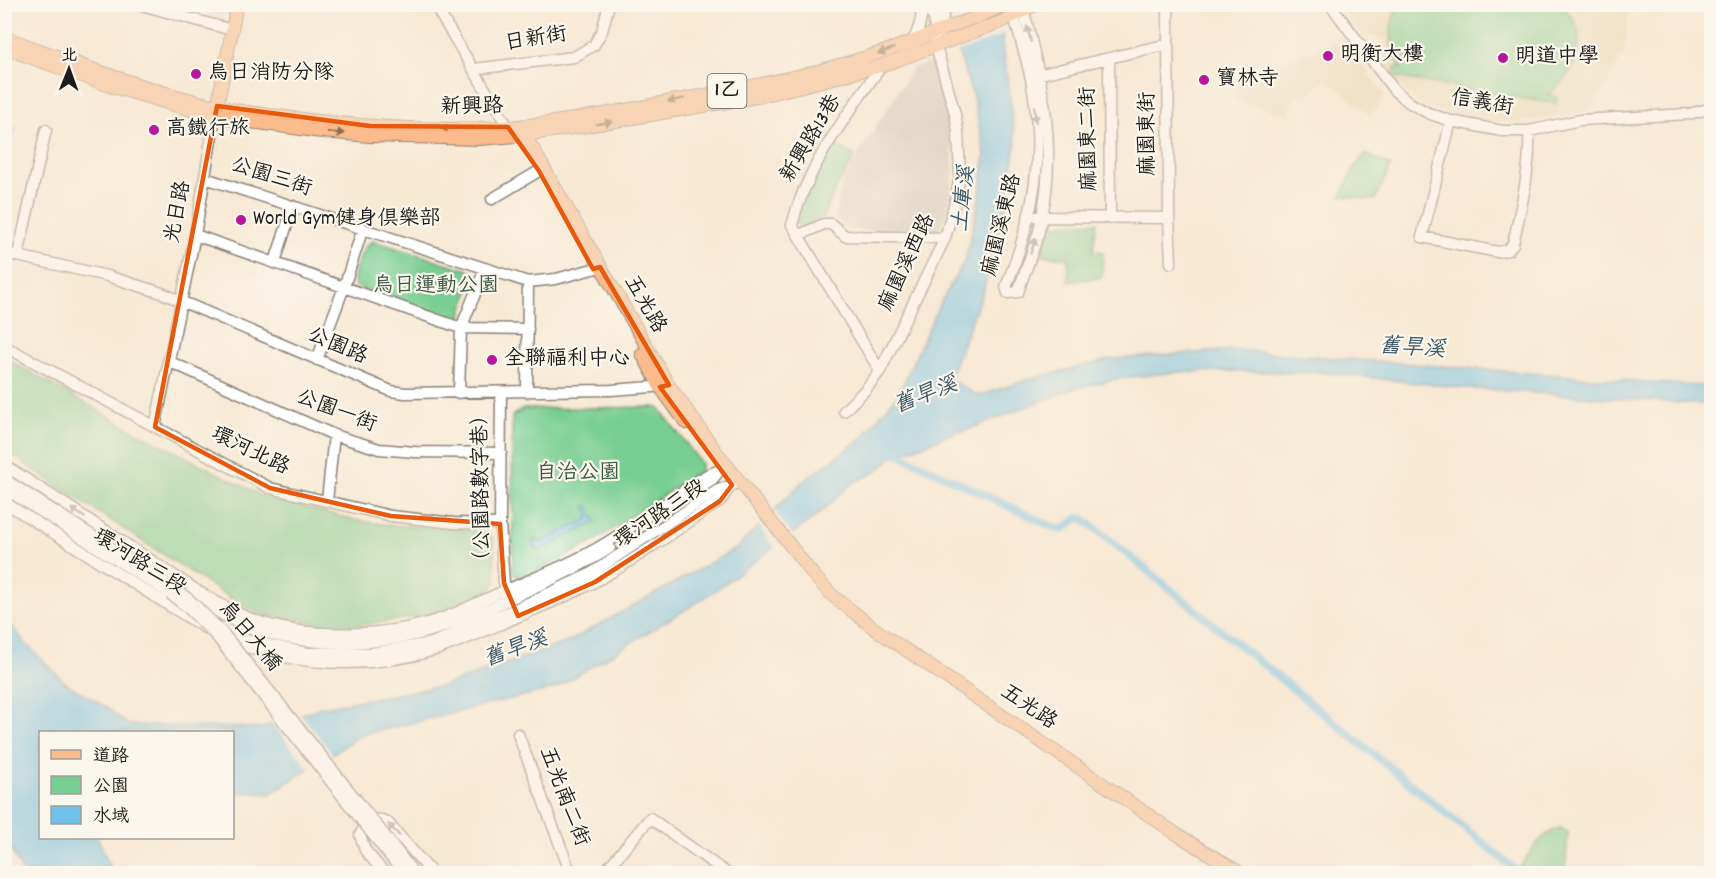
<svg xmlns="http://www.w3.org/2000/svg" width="1716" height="878" font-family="Dekko,'LXGW WenKai TC',sans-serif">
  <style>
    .built { fill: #ead8ba }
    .industrial { fill: #cac3b8 }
    .green { fill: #77ce92; stroke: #4a7557; stroke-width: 1.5 }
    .water { fill: #6ec2ea; stroke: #456f83; stroke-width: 1.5 }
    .pier { fill: #f8e9d5 }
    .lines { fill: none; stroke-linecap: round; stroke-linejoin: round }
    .stream { stroke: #6ec2ea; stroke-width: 2 }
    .canal { stroke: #6ec2ea; stroke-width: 8 }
    .minor-casing { stroke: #8a8278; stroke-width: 13 }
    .major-casing { stroke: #8a8278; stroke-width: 14 }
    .minor { stroke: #fff; stroke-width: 10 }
    .major { stroke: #fbbb8c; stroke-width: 12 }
    .minor-bridge-casing { stroke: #8a8278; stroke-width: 13; stroke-linecap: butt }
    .minor-bridge { stroke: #fff; stroke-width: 10 }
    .oneway { fill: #999 }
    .oneway2 { fill: #8c6c54 }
    .marked { fill: none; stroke: #e8590c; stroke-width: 4.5; stroke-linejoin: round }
    .poi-dot { fill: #b5179e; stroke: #fbf7ec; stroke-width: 2 }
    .labels { text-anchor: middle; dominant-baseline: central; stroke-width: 4.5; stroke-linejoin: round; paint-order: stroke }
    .shield { fill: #fbf7ec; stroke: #5f5e5a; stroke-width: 1.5 }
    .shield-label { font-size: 20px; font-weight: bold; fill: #1c1c1c }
    .street-label { font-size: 21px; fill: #1c1c1c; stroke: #fbf7ec }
    .poi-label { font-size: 21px; fill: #1c1c1c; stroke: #fbf7ec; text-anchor: start }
    .park-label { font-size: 21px; fill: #3c5a45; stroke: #fbf7ec }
    .water-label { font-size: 22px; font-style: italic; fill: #395664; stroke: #fbf7ec }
  </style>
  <rect width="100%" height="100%" fill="#fbf7ec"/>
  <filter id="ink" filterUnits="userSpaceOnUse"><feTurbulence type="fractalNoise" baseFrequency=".0167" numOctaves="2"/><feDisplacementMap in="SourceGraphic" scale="12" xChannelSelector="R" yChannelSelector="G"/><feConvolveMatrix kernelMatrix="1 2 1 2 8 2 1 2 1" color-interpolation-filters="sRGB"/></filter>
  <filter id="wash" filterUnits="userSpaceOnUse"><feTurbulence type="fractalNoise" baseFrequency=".008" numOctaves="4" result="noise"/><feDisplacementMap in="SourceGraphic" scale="24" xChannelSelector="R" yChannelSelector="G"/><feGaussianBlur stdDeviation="1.35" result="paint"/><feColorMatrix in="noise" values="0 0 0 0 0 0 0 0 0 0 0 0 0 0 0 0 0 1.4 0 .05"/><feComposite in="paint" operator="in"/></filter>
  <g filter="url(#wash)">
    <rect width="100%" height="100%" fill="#f8e9d5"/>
    <path class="built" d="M1337,5H1629L1625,50L1592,111L1517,123H1495L1426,108L1395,82L1386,66V39L1362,33Z
      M1344,39L1385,95L1371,116L1326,78L1307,98L1295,95L1289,114L1235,101L1238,78Z"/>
    <path class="industrial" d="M937,59L951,117L954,171L948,214L937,233L849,230L834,218L844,177L913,68Z"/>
    <path class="green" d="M1556,4C1595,22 1578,79 1547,94L1557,97L1556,104L1394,77L1395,67L1401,68C1389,48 1388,25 1398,5Z
      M832,143L855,156L836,188L823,218C814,223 805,230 796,224L799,204Z
      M1366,154L1391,166L1375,200L1341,196L1355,166Z
      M1097,222L1093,250L1103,252L1102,277L1068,282V258L1042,255L1050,225Z
      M373,241L469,270L473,278L460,318L453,321L355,286C352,274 361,246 373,241Z
      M5,358L127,427L262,496L354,520L389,525L477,530L493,538L496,583L489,591L431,615L361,625L325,624L264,615L246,608L53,483L5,450Z
      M653,407L659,408L701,463V470L590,544L523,578L517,577L513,571L512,416L523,409Z
      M1560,828L1568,832L1565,873H1527L1520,867C1533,849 1538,836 1560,828Z"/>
    <path class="water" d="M994,5L1002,37L1016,145L1006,207L984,289L949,379L979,396L1026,380L1112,359L1233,350L1711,387V405L1464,388L1311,371L1309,373L1231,371L1179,372L1121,378L1072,389L962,432L959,431L938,439L892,457L876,472L854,482L814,518L703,599L556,688L361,735L270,794L233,792L232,732H40V838H98L112,873H23L5,838L4,617L26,644L67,684L108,708L128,725L262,728L322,707L443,686L570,641L737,548L801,483L861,439L899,393L937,309L966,258L980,195L985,154L973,97L948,20Z
      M588,505L596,522L538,551L532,541L537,539L540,543L587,520L590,517L585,507Z"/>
    <path class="pier" d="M942,5H997L1002,35L956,53Z
      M772,508L793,536L776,549L757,524Z
      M299,712L334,756L311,771L271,722Z"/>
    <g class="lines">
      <path class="stream" d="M220,14L222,4
        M4,141L17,128"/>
      <path class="canal" d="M890,450L1053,527L1062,530L1078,518L1084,519L1521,874"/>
    </g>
  </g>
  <g filter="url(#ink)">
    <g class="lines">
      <defs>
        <path id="minor" d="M138,4L232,30
          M434,4L508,127
          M937,4L943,15L941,32
          M1168,4L1169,218L1171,263
          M1330,4L1394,90L1410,103L1428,113L1451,121L1502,131H1529L1580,120L1689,114L1712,108
          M1014,16C1020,37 1026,57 1031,79C1046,156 1034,215 1006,287L1008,293L1018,292C1026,267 1038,242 1042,217C1057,140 1042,85 1024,11
          M912,43C919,29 923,19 921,4
          M1109,59L1110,219
          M474,69L574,57L594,45L602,31L609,4
          M1033,76L1168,44
          M1451,121L1422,237L1498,252L1508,250L1513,244C1521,207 1531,168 1529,131
          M205,178L528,282L556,279L600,267
          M492,199L539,171
          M1037,217L1169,218
          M195,235L461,328L528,329
          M799,235L824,224H831L845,236L945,238
          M4,253L107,276L162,293L391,391L405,393L611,390L666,386
          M18,255L46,130
          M275,262L293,206
          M4,346L270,488L391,516L454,523L500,524
          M317,360L344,287L363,228
          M168,361L334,435L379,449L415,452L501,453
          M880,371L792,225C807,165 847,116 881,66
          M527,392L528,282
          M459,393L461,328L485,269
          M501,393L500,524L504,583L509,595
          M844,411L866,389L880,371L945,238L955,202L960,176L958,131L955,114L936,46L934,18L924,4
          M155,427L195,235L215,117
          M4,465C53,496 101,528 149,559C179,579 220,608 254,620C308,640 393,637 446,617C466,609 485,599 504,591C539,576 573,563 606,543C641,522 674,497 707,475L720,470
          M4,479L174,588
          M4,488L170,594
          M327,501L334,435
          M4,502L205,628
          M673,506L711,481L720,470
          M193,592C249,648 354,652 427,632C462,622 496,606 529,590C557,577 584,565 610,548
          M216,625L250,641L307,653H371L432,643L515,609L590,574L718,490L733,485
          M226,639C289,667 369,670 435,650C463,641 489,629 515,618C542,606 569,596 594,582C638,559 678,528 720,501L732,485
          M518,734L571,874
          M391,843L414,874
          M384,849L404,874
          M385,874L365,850L360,835L367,822C375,819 380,818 388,823L433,874
          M603,874L650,818L728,874"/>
        <path id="major" d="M4,37C74,62 144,90 216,106C236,111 257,113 278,116C352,126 429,132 505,127C568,123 632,108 694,97C778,82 860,64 939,31C961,22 985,15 1006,4
          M4,48L107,85L215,117L322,132L370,136L480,139L517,136L586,126L762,96L881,66L1001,22L1037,4
          M216,113L237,4
          M508,127L525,135L669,385L715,450L815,577L833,596L875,629L1178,835L1242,874
          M642,354L660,387L686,423"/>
      </defs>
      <use href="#minor" class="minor-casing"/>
      <use href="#major" class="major-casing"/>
      <use href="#minor" class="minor"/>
      <use href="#major" class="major"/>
      <defs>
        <path id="minor-bridge" d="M174,588L191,601L223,633L391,843
          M170,594L187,607L217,637L384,849"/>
      </defs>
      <use href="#minor-bridge" class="minor-bridge-casing"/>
      <use href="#minor-bridge" class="minor-bridge"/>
    </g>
    <defs><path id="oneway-solid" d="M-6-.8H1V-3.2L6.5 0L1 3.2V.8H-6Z" transform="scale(1.5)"/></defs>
    <g class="oneway">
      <use href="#oneway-solid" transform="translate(1029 34) rotate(-104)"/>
      <use href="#oneway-solid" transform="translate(1035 114) rotate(84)"/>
      <use href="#oneway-solid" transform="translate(1033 246) rotate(-72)"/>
      <use href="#oneway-solid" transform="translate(78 513) rotate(-147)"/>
      <use href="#oneway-solid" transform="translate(394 830) rotate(-135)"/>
    </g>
    <g class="oneway2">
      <use href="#oneway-solid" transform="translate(886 51) rotate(161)"/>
      <use href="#oneway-solid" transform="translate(676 100) rotate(170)"/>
      <use href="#oneway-solid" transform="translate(604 123) rotate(-10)"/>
      <use href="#oneway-solid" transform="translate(449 128) rotate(-180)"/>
      <use href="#oneway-solid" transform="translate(336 133) rotate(5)"/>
    </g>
  </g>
  <path d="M0 0H1716V878H0ZM217,106L370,126L508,127L539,171L593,269L600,267L669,385L660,387L732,485L720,501L595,582L518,616L504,583L500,524L391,516L270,488L155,427Z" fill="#f8e9d5" fill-opacity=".55" fill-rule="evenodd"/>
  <path class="marked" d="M217,106L370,126L508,127L539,171L593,269L600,267L669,385L660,387L732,485L720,501L595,582L518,616L504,583L500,524L391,516L270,488L155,427Z"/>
  <g class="poi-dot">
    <circle cx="1328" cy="56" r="6"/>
    <circle cx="1503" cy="58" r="6"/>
    <circle cx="196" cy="74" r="6"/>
    <circle cx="1204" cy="80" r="6"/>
    <circle cx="154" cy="130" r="6"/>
    <circle cx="241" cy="220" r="6"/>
    <circle cx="492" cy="360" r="6"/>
  </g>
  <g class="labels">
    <rect class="shield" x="707.5" y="74" width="39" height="34" rx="4.5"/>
    <g class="shield-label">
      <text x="727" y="91">1乙</text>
    </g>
    <g class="street-label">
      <text transform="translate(536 40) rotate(-9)">日新街</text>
      <text transform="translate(1482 104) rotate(10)">信義街</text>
      <text transform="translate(472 108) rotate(-1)">新興路</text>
      <text transform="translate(1149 134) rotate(-90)">麻園東街</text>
      <text transform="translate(812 139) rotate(-59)">新興路13巷</text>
      <text transform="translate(1090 139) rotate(-91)">麻園東二街</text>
      <text transform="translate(271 178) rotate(18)">公園三街</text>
      <text transform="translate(179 212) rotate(-79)">光日路</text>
      <text transform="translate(1003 225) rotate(-76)">麻園溪東路</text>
      <text transform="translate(908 263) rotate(-65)">麻園溪西路</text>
      <text transform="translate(644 305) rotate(60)">五光路</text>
      <text transform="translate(337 347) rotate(23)">公園路</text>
      <text transform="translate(336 412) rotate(21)">公園一街</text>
      <text transform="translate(250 452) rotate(26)">環河北路</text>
      <text transform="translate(483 488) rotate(-91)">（公園路數字巷）</text>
      <text transform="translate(661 515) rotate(-34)">環河路三段</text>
      <text transform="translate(139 563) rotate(32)">環河路三段</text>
      <text transform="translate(249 637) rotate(50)">烏日大橋</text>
      <text transform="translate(1028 708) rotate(34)">五光路</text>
      <text transform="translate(563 797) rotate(69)">五光南二街</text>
    </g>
    <g class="poi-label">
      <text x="1340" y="56">明衡大樓</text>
      <text x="1515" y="58">明道中學</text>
      <text x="208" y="74">烏日消防分隊</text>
      <text x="1216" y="80">寶林寺</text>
      <text x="166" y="130">高鐵行旅</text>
      <text x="253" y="220">World Gym健身俱樂部</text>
      <text x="504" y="360">全聯福利中心</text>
    </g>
    <g class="park-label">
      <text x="436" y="287">烏日運動公園</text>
      <text x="578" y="474">自治公園</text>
    </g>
    <g class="water-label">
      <text transform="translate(965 199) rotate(-84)">土庫溪</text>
      <text transform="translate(1412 349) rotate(4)">舊旱溪</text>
      <text transform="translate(926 396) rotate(-21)">舊旱溪</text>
      <text transform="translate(516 650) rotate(-20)">舊旱溪</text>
    </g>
  </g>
  <rect width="1716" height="878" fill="none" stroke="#fbf7ec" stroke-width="24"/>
  <rect x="39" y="731" width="195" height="108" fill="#fbf7ec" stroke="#a29f99" stroke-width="1.5"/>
  <rect x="51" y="750" width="30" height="9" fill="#fbbb8c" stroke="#a29f99" stroke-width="1.5"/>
  <text x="93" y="761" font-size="18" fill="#1c1c1c">道路</text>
  <rect x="51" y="776" width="30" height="18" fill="#77ce92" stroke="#a29f99" stroke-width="1.5"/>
  <text x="93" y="791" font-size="18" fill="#1c1c1c">公園</text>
  <rect x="51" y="806" width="30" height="18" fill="#6ec2ea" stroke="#a29f99" stroke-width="1.5"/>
  <text x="93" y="821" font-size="18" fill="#1c1c1c">水域</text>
  <g transform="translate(69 69) rotate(1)" stroke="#fbf7ec" stroke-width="4.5" paint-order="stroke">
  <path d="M0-4.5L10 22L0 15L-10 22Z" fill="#1c1c1c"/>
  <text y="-9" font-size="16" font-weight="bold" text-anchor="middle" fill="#1c1c1c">北</text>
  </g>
</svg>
